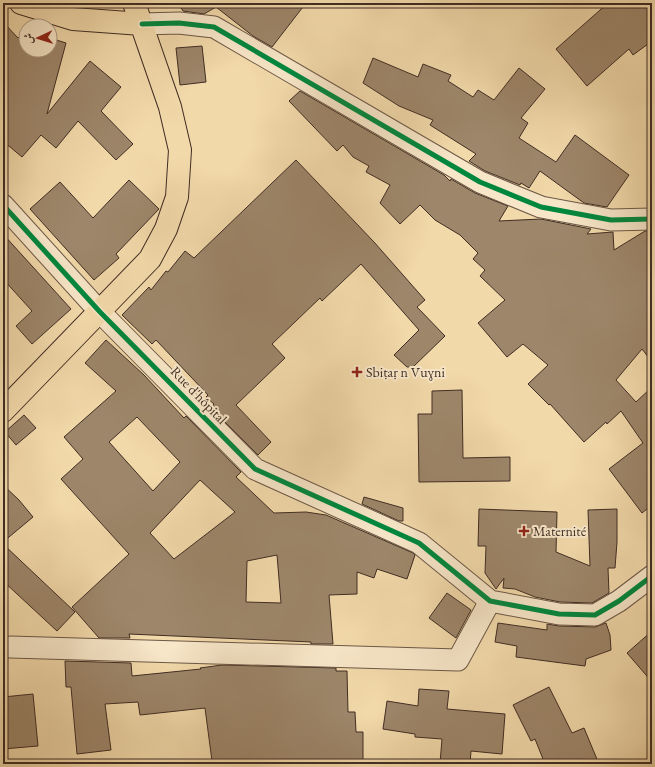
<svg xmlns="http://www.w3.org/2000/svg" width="655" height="767" font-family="'EB Garamond',Amiri,serif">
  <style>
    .building { fill: #9d866a; stroke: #402d24; fill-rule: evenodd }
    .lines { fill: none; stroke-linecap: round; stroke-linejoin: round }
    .street-casing { stroke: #6c5846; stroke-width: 23 }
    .primary-casing { stroke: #402d24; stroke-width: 24 }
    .street { stroke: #f7e6c8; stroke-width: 21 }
    .primary { stroke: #f2d9aa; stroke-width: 22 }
    .cycleway-casing { stroke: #f7e6c8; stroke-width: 8 }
    .cycleway { stroke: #00873e; stroke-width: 5 }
    .poi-dot { fill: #8f2418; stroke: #f7e6c8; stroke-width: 1.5 }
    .labels { text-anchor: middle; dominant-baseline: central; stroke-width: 4; stroke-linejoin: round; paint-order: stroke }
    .poi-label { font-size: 14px; fill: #402d24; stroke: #f7e6c8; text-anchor: start }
    .street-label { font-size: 14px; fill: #402d24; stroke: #f7e6c8 }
  </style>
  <rect width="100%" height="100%" fill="#f2d9aa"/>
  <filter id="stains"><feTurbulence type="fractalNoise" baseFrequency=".005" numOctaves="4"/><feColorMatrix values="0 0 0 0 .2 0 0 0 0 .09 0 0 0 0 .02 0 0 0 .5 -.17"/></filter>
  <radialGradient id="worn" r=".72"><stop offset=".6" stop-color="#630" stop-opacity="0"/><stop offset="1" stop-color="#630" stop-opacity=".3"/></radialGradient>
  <path class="building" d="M178,3H306L272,47L253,36L216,7L204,14L183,11Z
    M608,3H652V41L633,55L629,49L587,86L556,49Z
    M3,22L18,38L26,32V50H50V38L66,43L47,114L90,61L121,87L101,111L133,144L116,160L78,121L56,148L41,135L22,157L3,141Z
    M202,46L206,82L180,85L176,48Z
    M373,58L418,77L423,64L451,75L448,81L473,97L478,90L494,100L519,68L545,89L521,118L528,123L519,138L556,162L575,135L629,175L607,207L584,203L540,171L529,188L521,183L520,185L485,171L469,161L476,154L430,125L433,120L399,106L363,83Z
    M300,91L444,175L450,181L451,179L475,193L508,206L499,221L541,219L591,229L587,234L613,232L614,250L645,231H652V362L642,349L616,380L636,402L652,387V505L642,513L609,469L643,443L621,411L607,424L606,422L584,442L550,404L549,405L528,384L548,365L523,344L507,357L478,323L505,300L480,276L485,270L473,259L478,253L460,235L435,220L420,205L400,224L380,203L390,185L366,172L369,166L353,157L343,145L337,151L289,101Z
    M296,160L374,242L425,300L417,307L445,336L413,367H407L394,355L419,330L361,264L322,301L320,298L272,344L285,358L236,405L271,442L258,455L211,408L214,404L206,397L208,395L156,340L152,344L122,315L149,287L151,290L166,271L168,272L185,251L194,258Z
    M129,180L159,209L116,254L119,258L94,280L30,209L60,182L93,218Z
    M3,234L71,309L32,344L16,326L32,311L3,279Z
    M106,340L144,375L184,418L186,416L241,472L236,477L274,513L306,512L326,515L413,553L415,555L407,579L377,569L374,578L357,572V594L329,595L333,644H311V642L129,634L130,638H99L72,607L129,554L61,479L83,459L64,437L116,391L85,363ZM137,417L180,462L153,491L109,442ZM200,480L235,512L174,559L150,533ZM277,555L281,603L246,602L247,561Z
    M462,390L463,458L510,457V481L419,482L418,414H432V391Z
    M24,415L36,428L16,445L5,432Z
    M3,485L19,500L33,517L3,542Z
    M364,497L403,508V521H399L362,504Z
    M479,509L557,512L556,552L590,566L588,510L617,509V542L615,568H608L609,593L592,603L560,602L535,597L515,589L503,588L504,578L496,589L485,573L486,546H478Z
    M3,544L75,612L57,631L3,581Z
    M447,593L471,610L456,638L429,618Z
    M498,623L547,630V624L559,626L595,627L606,623L610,635L611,650L586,659L585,666L516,657L517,646L495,642Z
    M652,631V682L627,653Z
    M65,661L131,663L132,676L201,669L200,668L222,665L336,668V671H347L348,712H355L356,732H363V764H224V760L212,761L205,708L140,715L138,702L105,704L111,750L77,754L71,687H66Z
    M549,687L572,733L584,728L599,764H545L535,739L531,741L513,705Z
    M419,689L449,691L447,709L505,714L502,754L471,751L470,764L440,763L442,739L415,737V734L383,729L387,701L418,706Z
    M33,694L38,746L3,749V697Z"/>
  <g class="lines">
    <defs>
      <path id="street" d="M142,24L179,23L214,27L480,182L541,207L611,220L652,219
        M3,205L100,312L255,469L419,543L490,601L559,614L595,615L619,601L652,576
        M10,647L458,660L490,601"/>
      <path id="primary" d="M21,3L73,19L142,24
        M3,411L150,259L166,229L177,197L180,150L170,107L134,3"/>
    </defs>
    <use href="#street" class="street-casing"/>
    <use href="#primary" class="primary-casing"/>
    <use href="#street" class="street"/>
    <use href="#primary" class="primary"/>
    <defs>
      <path id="cycleway" d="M142,24L179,23L214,27L480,182L541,207L611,220L652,219
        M3,205L100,312L255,469L419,543L490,601L559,614L595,615L619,601L652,576"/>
    </defs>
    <use href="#cycleway" class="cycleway-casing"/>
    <use href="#cycleway" class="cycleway"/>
  </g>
  <g class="poi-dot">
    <path d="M355 366h4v4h4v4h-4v4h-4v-4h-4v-4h4z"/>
    <path d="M522 525h4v4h4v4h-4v4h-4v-4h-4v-4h4z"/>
  </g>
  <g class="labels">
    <g class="poi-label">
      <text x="366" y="372">Sbiṭaṛ n Vuɣni</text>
      <text x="533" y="531">Maternité</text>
    </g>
    <g class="street-label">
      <text transform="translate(199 395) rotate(46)">Rue d'hôpital</text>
    </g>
  </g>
  <rect width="655" height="767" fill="none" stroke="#f2d9aa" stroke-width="16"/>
  <rect x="4" y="4" width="647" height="759" fill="none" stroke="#402d24" stroke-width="2"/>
  <rect x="8" y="8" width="639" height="751" fill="none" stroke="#402d24"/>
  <g transform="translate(38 38) rotate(266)"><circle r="19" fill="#f7e6c8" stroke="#ae9c86"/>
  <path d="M0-3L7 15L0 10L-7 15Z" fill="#8f2418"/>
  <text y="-6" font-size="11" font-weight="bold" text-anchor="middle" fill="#402d24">ش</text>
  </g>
  <rect width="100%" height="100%" filter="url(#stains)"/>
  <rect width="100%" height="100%" fill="url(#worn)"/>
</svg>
